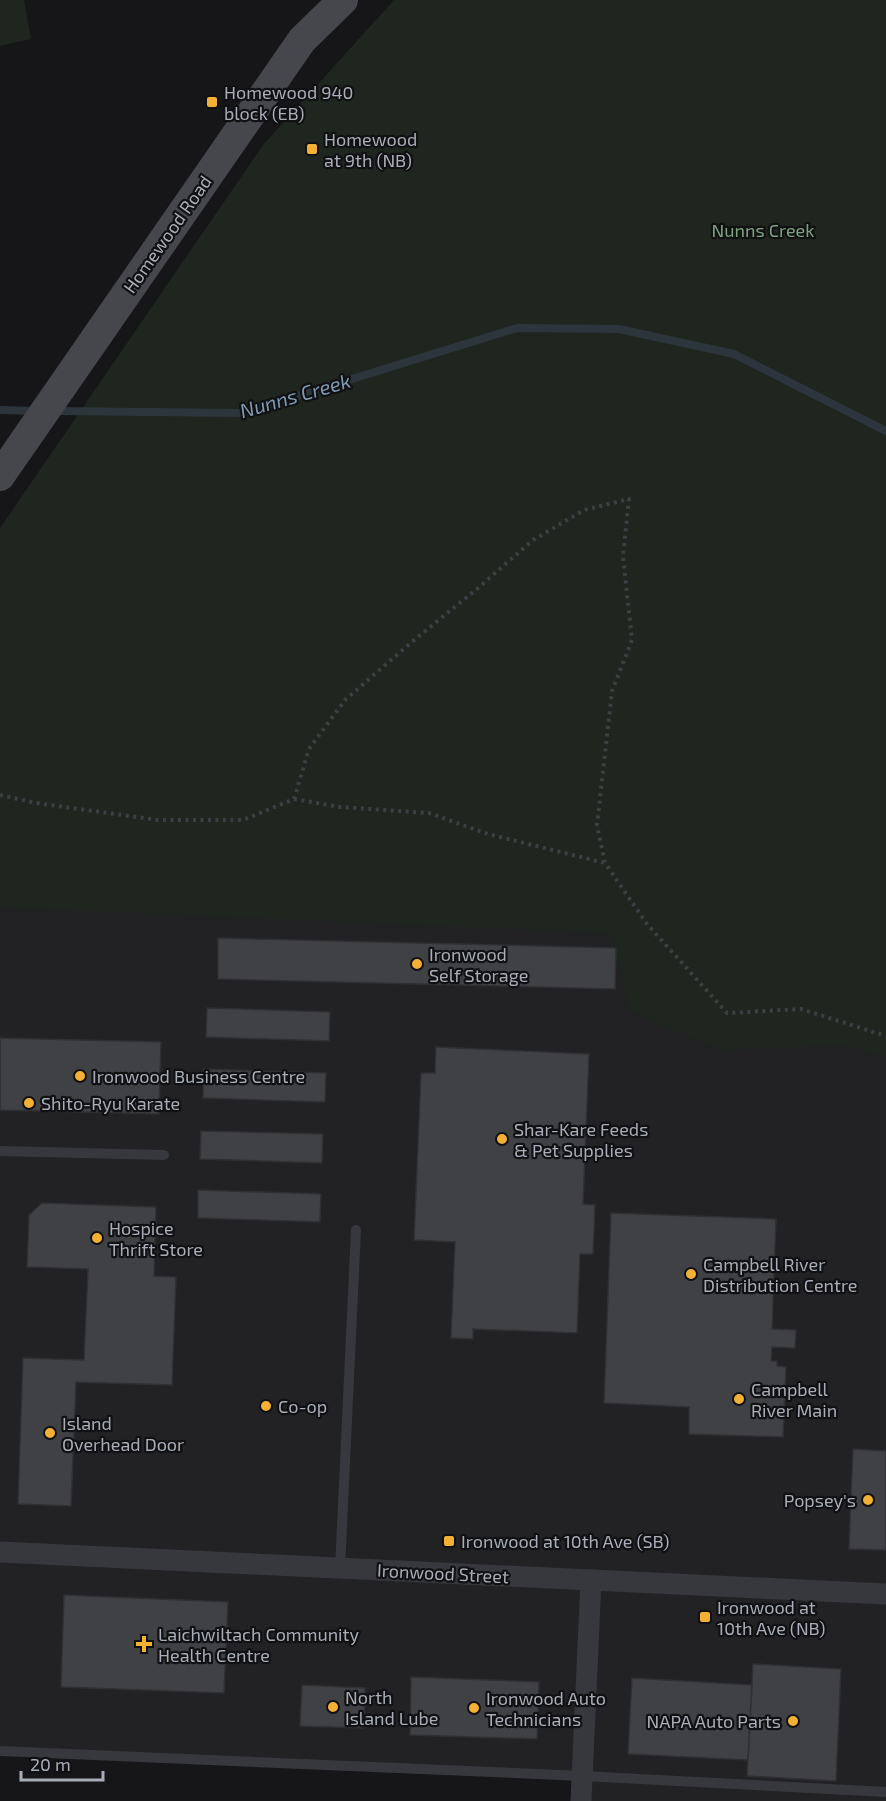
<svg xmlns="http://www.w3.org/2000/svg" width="886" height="1801" font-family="'Exo 2',sans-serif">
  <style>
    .built { fill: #222225 }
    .green { fill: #1e261f }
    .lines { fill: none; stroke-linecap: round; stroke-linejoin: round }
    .stream { stroke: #2c353c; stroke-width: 8 }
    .building { fill: #404145; stroke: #303034; stroke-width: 1.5 }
    .path { stroke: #3d3f44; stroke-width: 4; stroke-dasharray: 3 4.5; stroke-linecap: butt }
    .lane { stroke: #37383d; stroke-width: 10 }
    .street { stroke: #37383d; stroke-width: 21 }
    .secondary { stroke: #45474d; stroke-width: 30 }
    .poi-dot { fill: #f2b134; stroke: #111113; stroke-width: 2 }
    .labels { text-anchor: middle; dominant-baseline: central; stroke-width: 4.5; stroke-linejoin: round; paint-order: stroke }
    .poi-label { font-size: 18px; fill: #a8adb8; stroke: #111113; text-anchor: start }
    .park-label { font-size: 18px; fill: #7fa381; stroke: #111113 }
    .street-label { font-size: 18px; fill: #a8adb8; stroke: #111113 }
    .water-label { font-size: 20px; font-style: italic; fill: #7f9bb3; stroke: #111113 }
  </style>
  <rect width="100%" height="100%" fill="#161618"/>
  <path class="built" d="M0,891L886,950V1801H584L583,1777L0,1753Z"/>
  <path class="green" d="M0,0H24L31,39L0,46Z
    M394,0H886V1057L844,1045L718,1050L629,1009L612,933L0,907V528L263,145Z"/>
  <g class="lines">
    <path class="stream" d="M0,410L39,411
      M54,411L242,413L517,328L619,329L734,354L886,431"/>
  </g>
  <path class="building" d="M218,938L616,948L615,989L218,979Z
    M207,1008L330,1012L329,1041L206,1037Z
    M0,1038L161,1042L159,1114L0,1110Z
    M436,1047L589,1054L583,1204L595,1205L593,1254H580L577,1333L473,1329V1339L451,1338L455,1242L414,1240L421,1073H435Z
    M204,1069L326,1073L325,1102L203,1098Z
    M201,1131L323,1134L322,1163L200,1159Z
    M198,1190L321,1194L320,1222L198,1218Z
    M42,1203L156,1207L154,1276L176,1277L172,1385L76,1382L71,1506L18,1504L23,1358L84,1360L88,1269L27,1267L29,1215Z
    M611,1213L776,1219L772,1329L796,1330L795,1348L772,1347L771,1361H777V1366L786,1367L783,1437L689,1434V1407L604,1403Z
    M853,1449L886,1451V1550L849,1549Z
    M64,1595L228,1602L224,1693L61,1687Z
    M753,1664L841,1669L836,1781L747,1776Z
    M411,1677L539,1682L537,1739L410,1735Z
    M632,1678L752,1685L748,1760L628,1754Z
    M302,1685L365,1688L364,1728L300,1726Z"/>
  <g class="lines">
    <path class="path" d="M0,795L36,803L158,820H243L294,799L309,749L345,700L407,646L478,588L533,540L584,510L629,499L623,556L632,640L612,691L597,825L605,863L647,924L727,1013L801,1009L886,1036
      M294,799L340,807L429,813L488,834L605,863"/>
    <path class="lane" d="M0,1151L164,1155
      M340,1568L356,1230
      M0,1751L583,1776L886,1792"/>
    <path class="street" d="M0,1552L886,1594
      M581,1801L591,1580"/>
    <path class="secondary" d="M0,476L302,40L343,0"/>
  </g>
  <g class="poi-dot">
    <rect x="206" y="96" width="12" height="12" rx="3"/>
    <rect x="306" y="143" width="12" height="12" rx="3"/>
    <circle cx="417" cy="964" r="6"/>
    <circle cx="80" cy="1076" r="6"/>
    <circle cx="29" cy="1103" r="6"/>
    <circle cx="502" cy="1139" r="6"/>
    <circle cx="97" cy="1238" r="6"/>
    <circle cx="691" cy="1274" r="6"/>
    <circle cx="739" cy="1399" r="6"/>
    <circle cx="266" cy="1406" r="6"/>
    <circle cx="50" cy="1433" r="6"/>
    <circle cx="868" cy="1500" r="6"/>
    <rect x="443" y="1535" width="12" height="12" rx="3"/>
    <rect x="699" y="1611" width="12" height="12" rx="3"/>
    <path d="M141 1635h6v6h6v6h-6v6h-6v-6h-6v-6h6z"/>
    <circle cx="333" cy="1707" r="6"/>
    <circle cx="474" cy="1708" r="6"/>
    <circle cx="793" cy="1721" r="6"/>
  </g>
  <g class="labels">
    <g class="poi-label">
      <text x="224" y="92">Homewood 940<tspan x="224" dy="21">block (EB)</tspan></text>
      <text x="324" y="139">Homewood<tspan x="324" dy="21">at 9th (NB)</tspan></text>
      <text x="429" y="954">Ironwood<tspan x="429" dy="21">Self Storage</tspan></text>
      <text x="92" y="1076">Ironwood Business Centre</text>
      <text x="41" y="1103">Shito-Ryu Karate</text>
      <text x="514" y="1129">Shar-Kare Feeds<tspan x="514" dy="21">&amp; Pet Supplies</tspan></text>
      <text x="109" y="1228">Hospice<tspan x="109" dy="21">Thrift Store</tspan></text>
      <text x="703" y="1264">Campbell River<tspan x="703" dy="21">Distribution Centre</tspan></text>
      <text x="751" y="1389">Campbell<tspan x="751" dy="21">River Main</tspan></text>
      <text x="278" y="1406">Co-op</text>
      <text x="62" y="1423">Island<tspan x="62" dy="21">Overhead Door</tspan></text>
      <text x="856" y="1500" text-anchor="end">Popsey's</text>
      <text x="461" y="1541">Ironwood at 10th Ave (SB)</text>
      <text x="717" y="1607">Ironwood at<tspan x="717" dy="21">10th Ave (NB)</tspan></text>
      <text x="158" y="1634">Laichwiltach Community<tspan x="158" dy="21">Health Centre</tspan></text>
      <text x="345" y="1697">North<tspan x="345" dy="21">Island Lube</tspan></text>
      <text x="486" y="1698">Ironwood Auto<tspan x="486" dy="21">Technicians</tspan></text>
      <text x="781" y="1721" text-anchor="end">NAPA Auto Parts</text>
    </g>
    <g class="park-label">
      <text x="763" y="230">Nunns Creek</text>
    </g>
    <g class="street-label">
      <text transform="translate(167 234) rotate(-55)">Homewood Road</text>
      <text transform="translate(443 1573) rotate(3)">Ironwood Street</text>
    </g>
    <g class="water-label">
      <text transform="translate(295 395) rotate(-16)">Nunns Creek</text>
    </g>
  </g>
  <path d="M21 1771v9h82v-9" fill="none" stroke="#a8adb8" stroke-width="3"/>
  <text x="30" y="1771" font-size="18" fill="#a8adb8" stroke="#111113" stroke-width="4.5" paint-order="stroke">20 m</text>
</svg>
